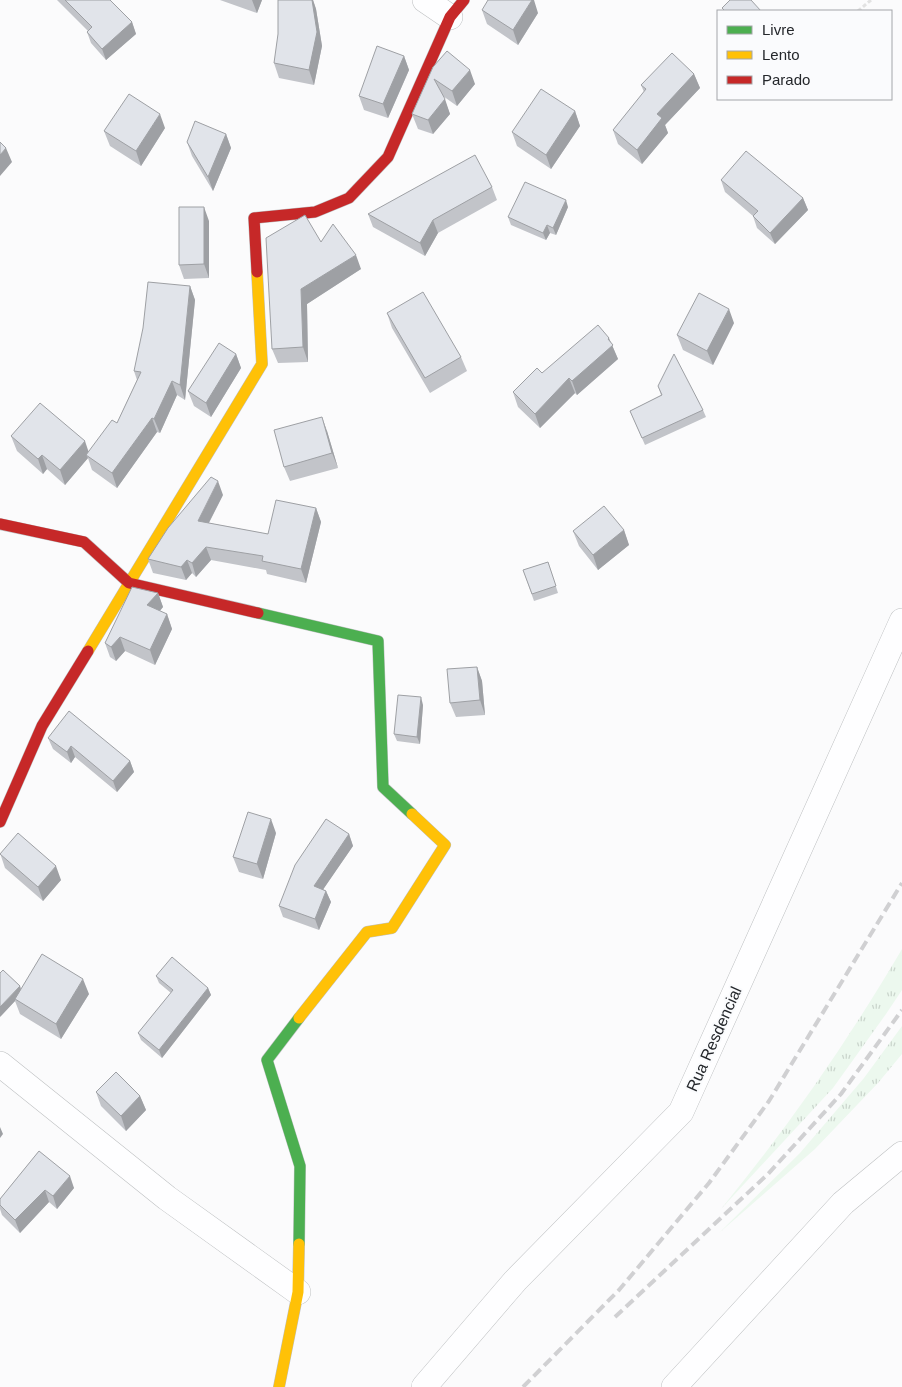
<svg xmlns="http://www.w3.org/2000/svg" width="902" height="1387" font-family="Arial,sans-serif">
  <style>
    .grass { fill: url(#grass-tufts) }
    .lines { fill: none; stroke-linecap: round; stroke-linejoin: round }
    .street-casing { stroke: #bec0c2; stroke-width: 26 }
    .fast-casing { stroke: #bec0c2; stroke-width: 12 }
    .slow-casing { stroke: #bec0c2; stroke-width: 12 }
    .jam-casing { stroke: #bec0c2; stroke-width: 12 }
    .path { stroke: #e2e2e2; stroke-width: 3; stroke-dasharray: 4 2.5; stroke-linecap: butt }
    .street { stroke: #fefeff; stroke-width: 25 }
    .fast { stroke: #4caf50; stroke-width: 11 }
    .slow { stroke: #ffc107; stroke-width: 11 }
    .jam { stroke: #c62828; stroke-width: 11 }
    .rail { stroke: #d0d0d2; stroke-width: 4; stroke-dasharray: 10 5; stroke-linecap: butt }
    .wall { fill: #c2c4c9 }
    .shaded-wall { fill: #9ea0a4 }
    .building { fill: #e1e4ea; stroke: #9ea0a4 }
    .labels { text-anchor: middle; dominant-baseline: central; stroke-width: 4; stroke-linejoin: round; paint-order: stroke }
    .street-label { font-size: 16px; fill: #24272b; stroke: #fafbfd }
  </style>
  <defs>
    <pattern id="grass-tufts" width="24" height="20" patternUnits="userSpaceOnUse" patternTransform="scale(1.25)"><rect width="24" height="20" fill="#ecf8ee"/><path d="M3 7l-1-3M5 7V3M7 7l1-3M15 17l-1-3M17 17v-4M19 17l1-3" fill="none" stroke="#cad5cc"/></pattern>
  </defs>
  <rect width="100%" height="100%" fill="#fbfbfc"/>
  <path class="grass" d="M902,949V990L886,1014L833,1088L721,1209C788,1127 848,1041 902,949Z
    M902,1026V1054L878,1083L815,1149L719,1233L800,1153L864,1078Z"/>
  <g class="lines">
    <defs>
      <path id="street" d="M425,0L450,17
        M0,1064L167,1198L298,1292
        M424,1387L515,1281L681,1112L902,621
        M674,1387L843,1203L902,1154"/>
      <path id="fast" d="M258,613L378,641L383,787L412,814
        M299,1244L300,1166L267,1060L299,1018"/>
      <path id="slow" d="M88,651L262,364L257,272
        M299,1018L367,932L392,928L445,845L412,814
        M279,1387L298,1292L299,1244"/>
      <path id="jam" d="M257,272L254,218L315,212L349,198L388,157L450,17L464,0
        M0,524L84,542L129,583L258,613
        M0,822L42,726L88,651"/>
    </defs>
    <use href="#street" class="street-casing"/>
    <use href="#fast" class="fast-casing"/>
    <use href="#slow" class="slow-casing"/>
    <use href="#jam" class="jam-casing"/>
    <path class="path" d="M858,11L871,0"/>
    <use href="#street" class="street"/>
    <use href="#fast" class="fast"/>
    <use href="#slow" class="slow"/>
    <use href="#jam" class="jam"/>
    <path class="rail" d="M615,1317L768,1174L841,1094L902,1010
      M523,1387L619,1290L709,1183L769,1101L902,883"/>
  </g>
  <path class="wall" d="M57,0H110L132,22L136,34L106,60L91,43L87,32L88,31Z
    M220,0H262L257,13Z
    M312,0H313L316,9L322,46L314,85L279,78L274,63Z
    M482,10L538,13L518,45L487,24Z
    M404,56L409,70L388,118L364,110L359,96Z
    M433,67L475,84L457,106L443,96L450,114L433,134L418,129L412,114Z
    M694,74L700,88L665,125L668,133L642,164L618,144L613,130L644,92L641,85Z
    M575,111L580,126L551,169L517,146L512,132Z
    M165,128L141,166L110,146L104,131Z
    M226,134L231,148L213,191L192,156L187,142Z
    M721,180L803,198L808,210L775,244L757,228L753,216L725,192Z
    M492,187L497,200L438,233L425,256L373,227L368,214Z
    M568,207L556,235L550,233L546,240L511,225L508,217Z
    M209,221V278L184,279L179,265Z
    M321,242L361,269L307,304L308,362L278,363L272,349Z
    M190,286L195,300L185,400L177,395L160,433L157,432L117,488L92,470L88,458L65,485L47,469L43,474L17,451L11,436L89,452L117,423L137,380L134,371Z
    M387,313L461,357L467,371L430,393L392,328Z
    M734,323L713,365L683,350L677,335Z
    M611,343L618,359L577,395L575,393L540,428L518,407L513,392L542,373Z
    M236,354L241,368L211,417L194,406L188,391Z
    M658,386L703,410L706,417L645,445L630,411L661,395Z
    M327,431L338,468L290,481L284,467Z
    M223,495L209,523L268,534L316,508L321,522L306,583L267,574L266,570L211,560L196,577L192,573L186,580L153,573L148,559Z
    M624,530L629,545L598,570L579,546L573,531Z
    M548,562L558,593L534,601L523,570Z
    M158,593L163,607L160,611L167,614L172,629L155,665L125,651L116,661L110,657L105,643Z
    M477,667L482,681L485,715L456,717L450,703Z
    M423,705L420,744L397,741L394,734Z
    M48,738L130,761L134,772L117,792L75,757L71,763L53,749Z
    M276,833L263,879L239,872L233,857Z
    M349,834L353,846L323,889L326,891L331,902L319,930L283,917L279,906Z
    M0,853L61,880L43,901L5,868Z
    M156,976L208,988L211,995L162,1058L141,1040L138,1033L171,993L159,983Z
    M20,986L21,989L89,994L61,1039L20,1014L15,1001L0,1017Z
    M96,1092L140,1096L146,1110L126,1131L101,1106Z
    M39,1151L74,1188L57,1209L49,1202L20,1233L2,1215L0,1209V1199Z"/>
  <path class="shaded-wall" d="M252,0H262L257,13Z
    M312,0H313L316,9L322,46L314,85L309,70Z
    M532,0H534L538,13L518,45L513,30Z
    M132,22L136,34L106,60L102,49Z
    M404,56L409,70L388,118L383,104Z
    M470,70L475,84L457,106L452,91Z
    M694,74L700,88L665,125L668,133L642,164L637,150L657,114Z
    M445,99L450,114L433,134L428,120Z
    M575,111L580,126L551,169L546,155Z
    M160,114L165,128L141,166L136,151Z
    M226,134L231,148L213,191L208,177Z
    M6,148L12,162L0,176V155Z
    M803,198L808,210L775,244L770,233Z
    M566,200L568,207L556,235L553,228Z
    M204,207L209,221V278L204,264Z
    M433,220L438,233L425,256L420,243Z
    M547,225L550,233L546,240L543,233Z
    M356,255L361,269L307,304L308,362L303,347L301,289Z
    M190,286L195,300L185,400L180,385Z
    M729,309L734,323L713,365L707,351Z
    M609,338L618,359L577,395L572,381Z
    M236,354L241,368L211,417L206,403Z
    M569,378L575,393L540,428L535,414Z
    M172,381L177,395L160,433L154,419Z
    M322,417L327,431L338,468L332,453Z
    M152,418L157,432L117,488L112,473Z
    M85,441L90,456L86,455L88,458L65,485L60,470Z
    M42,455L47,469L43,474L38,459Z
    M218,481L223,495L203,534L198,521Z
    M316,508L321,522L306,583L301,569Z
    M624,530L629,545L598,570L593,555Z
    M206,547L211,560L196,577L192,563Z
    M187,560L192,573L186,580L181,567Z
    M158,593L163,607L152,620L147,605Z
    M167,614L172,629L155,665L150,650Z
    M120,637L125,651L116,661L111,647Z
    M477,667L482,681L485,715L480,700Z
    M421,697L423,705L420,744L417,737Z
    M71,746L75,757L71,763L67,752Z
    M130,761L134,772L117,792L113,781Z
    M271,819L276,833L263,879L257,864Z
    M349,834L353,846L318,897L314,886Z
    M56,866L61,880L43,901L38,887Z
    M326,891L331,902L319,930L315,919Z
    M83,979L89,994L61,1039L56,1024Z
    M20,986L22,994L15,999V1001L0,1017V1007Z
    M208,988L211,995L162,1058L159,1050Z
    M140,1096L146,1110L126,1131L121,1116Z
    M0,1127L3,1134L0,1138Z
    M70,1176L74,1188L57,1209L53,1196Z
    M45,1190L49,1202L20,1233L15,1220Z"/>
  <path class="building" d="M65,0H110L132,22L102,49L87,32L92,27Z
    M278,0H312L317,32L309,70L274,63L278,34Z
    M488,0H532L513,30L482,10Z
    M730,0H751L761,11H725L722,8Z
    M377,46L404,56L383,104L359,96Z
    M447,51L470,70L452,91L434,79L445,99L428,120L412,114L433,67Z
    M672,53L694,74L657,114L662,118L637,150L613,130L646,89L641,85Z
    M541,89L575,111L546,155L512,132Z
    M129,94L160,114L136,151L104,131Z
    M195,121L226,134L208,177L187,142Z
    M0,142L6,148L0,155Z
    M746,151L803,198L770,233L753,216L758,211L721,180Z
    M475,155L492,187L433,220L420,243L368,214Z
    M525,182L566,200L553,228L547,225L543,233L508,217Z
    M179,207H204V264L179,265Z
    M305,215L321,242L333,224L356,255L301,289L303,347L272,349L266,238Z
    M148,282L190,286L180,385L172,381L154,419L152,418L112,473L86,455L112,420L117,423L141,372L134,371L143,328Z
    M423,292L461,357L425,378L387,313Z
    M699,293L729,309L707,351L677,335Z
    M598,325L609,338L608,339L613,345L572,381L569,378L535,414L513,392L537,368L542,373Z
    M219,343L236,354L206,403L188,391Z
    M674,354L703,410L642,438L630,411L662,395L658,386Z
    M40,403L85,441L60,470L42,455L38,459L11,436Z
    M322,417L332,453L284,467L274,430Z
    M211,477L218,481L198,521L268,534L276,500L316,508L301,569L262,561L263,556L206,547L192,563L187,560L181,567L148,559L168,528Z
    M604,506L624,530L593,555L573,531Z
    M548,562L556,586L532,594L523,570Z
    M132,587L158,593L147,605L167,614L150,650L120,637L111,647L105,643Z
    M477,667L480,700L450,703L447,669Z
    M398,695L421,697L417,737L394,734Z
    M69,711L130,761L113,781L71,746L67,752L48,738Z
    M248,812L271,819L257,864L233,857Z
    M326,819L349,834L314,886L326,891L315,919L279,906L295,865Z
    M18,833L56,866L38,887L0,854Z
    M42,954L83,979L56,1024L15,999Z
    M172,957L208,988L159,1050L138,1033L173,990L156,976Z
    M3,970L20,986L0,1007V973Z
    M116,1072L140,1096L121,1116L96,1092Z
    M39,1151L70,1176L53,1196L45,1190L15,1220L0,1205V1199Z"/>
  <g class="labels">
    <g class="street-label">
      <text transform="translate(714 1039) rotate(-66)">Rua Resdencial</text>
    </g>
  </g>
  <rect x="717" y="10" width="175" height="90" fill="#fafbfd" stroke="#a4a6a9"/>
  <rect x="727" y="26" width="25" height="8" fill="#4caf50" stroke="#a4a6a9"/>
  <text x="762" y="35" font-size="15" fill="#24272b">Livre</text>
  <rect x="727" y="51" width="25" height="8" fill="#ffc107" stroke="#a4a6a9"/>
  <text x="762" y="60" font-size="15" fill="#24272b">Lento</text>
  <rect x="727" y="76" width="25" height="8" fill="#c62828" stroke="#a4a6a9"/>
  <text x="762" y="85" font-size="15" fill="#24272b">Parado</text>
</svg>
